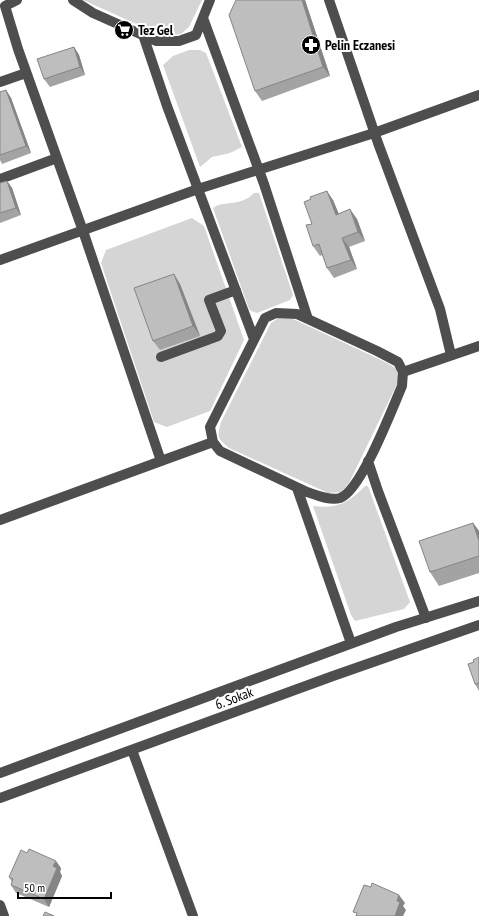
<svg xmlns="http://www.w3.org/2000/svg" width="479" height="916" font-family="'PT Sans Narrow',sans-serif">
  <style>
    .green { fill: #d5d5d5 }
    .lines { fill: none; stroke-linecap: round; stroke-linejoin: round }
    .minor { stroke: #4e4e4e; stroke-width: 10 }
    .wall { fill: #a3a3a3 }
    .shaded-wall { fill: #858585 }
    .building { fill: #bebebe; stroke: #858585 }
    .labels { text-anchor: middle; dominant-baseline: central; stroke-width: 4; stroke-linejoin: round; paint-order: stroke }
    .poi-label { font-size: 14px; font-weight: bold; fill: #000; stroke: #fff; text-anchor: start }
    .street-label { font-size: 14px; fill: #000; stroke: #fff }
  </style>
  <rect width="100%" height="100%" fill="#fff"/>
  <path class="green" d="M83,0H202L189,27L181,34L163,36Z
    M189,50H200L206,53L242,147L230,153L212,157L200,167L163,65L173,56Z
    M254,193H259L293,295L290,300L257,313L251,311L249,309L213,208C222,201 236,205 246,199C249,198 251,195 254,193Z
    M192,218L204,226L244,340L210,411L167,427L154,422L101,263L106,250Z
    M280,317L291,318L383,361C394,367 399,367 398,382L349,483L341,492L328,493L229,448C217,438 217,437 221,422L271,323Z
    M365,486H368L410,602L404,609L355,621L351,615L313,506C336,509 349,503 365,486Z"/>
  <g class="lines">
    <path class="minor" d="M17,0L5,6L18,49L83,231L161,461
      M73,0L93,13L156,41H179L196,35L210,0
      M329,0L378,143L440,309L451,355
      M203,18L264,184L308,319
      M143,35L167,106L254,339
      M0,82L26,73
      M0,179L57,158
      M0,260L198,189L374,133L479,95
      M276,313L297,314L377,351L398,362L403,372L402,386C392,409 361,491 340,498C330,501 316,495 307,492L220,451L213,442L210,427L265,318Z
      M161,357L218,336L221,331L209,300L236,290
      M403,372L479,346
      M368,461L378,491L426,618
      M297,488L351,643
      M0,520L213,442
      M132,750L193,916
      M0,773L396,627L479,601
      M0,798L333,676L479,625
      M0,905L4,916"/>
  </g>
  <path class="wall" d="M236,0H305L330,76L262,101L255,91Z
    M74,47L79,55L85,75L50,87L44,79Z
    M6,90L11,98L31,153L2,164L0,160V92Z
    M7,181L12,188L21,215L0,223V183Z
    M333,200L339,214L357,219L365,241L349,247L357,269L334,278L327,268L322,255L320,256L313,246Z
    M180,284L200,336L160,350L153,341Z
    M473,523L479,531V573L439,586L430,572Z
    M479,657V691L475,684L474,662Z
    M61,868L60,872L62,876L49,907L16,893L11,885L12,882L9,877Z"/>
  <path class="shaded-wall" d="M302,0H305L330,76L323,67Z
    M74,47L79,55L85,75L80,67Z
    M6,90L11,98L31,153L26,146Z
    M7,181L12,188L21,215L16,208Z
    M327,191L333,200L343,225L336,215Z
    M350,209L357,219L365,241L358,232Z
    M342,238L349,247L357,269L351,260Z
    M174,274L180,284L200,336L193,326Z
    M473,523L479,531V541Z
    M56,861L61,868L60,872L62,876L49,907L44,899L53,866Z
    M399,895L405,903L403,906L406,910L403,916H395L397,901Z"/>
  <path class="building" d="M236,0H302L323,67L255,91L229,15Z
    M74,47L80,67L44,79L37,59Z
    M6,90L26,146L0,155V92Z
    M7,181L16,208L0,213V183Z
    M327,191L336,215L350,209L358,232L342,238L351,260L327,268L319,244L313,246L306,225L312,224L304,202L311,199L310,197Z
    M174,274L193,326L153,341L134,288Z
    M473,523L479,541V556L430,572L419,541Z
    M479,657V683L475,684L468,664L474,662L473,660Z
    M29,849L56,861L53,866L57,868L44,899L11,885L13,879L9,877L21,850L27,853Z
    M372,883L399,895L397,901L400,902L395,916H356L357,913L353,912L364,885L371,887Z
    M45,912L54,916H43Z"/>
  <defs>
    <symbol id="supermarket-disc" viewBox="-11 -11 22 22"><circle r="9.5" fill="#000" stroke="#fff"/><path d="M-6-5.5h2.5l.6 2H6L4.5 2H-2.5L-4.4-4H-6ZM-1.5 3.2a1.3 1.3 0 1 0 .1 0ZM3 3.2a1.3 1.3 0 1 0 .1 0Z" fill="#fff"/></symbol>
    <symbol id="pharmacy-disc" viewBox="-11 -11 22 22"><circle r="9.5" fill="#000" stroke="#fff"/><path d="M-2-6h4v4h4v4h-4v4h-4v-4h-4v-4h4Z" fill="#fff"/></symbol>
  </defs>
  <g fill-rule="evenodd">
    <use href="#supermarket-disc" x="113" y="19" width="22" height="22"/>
    <use href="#pharmacy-disc" x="300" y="34" width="22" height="22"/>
  </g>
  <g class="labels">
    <g class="poi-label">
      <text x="138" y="30">Tez Gel</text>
      <text x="325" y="45">Pelin Eczanesi</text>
    </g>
    <g class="street-label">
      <text transform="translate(234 698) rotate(-20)">6. Sokak</text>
    </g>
  </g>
  <path d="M18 892v6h93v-6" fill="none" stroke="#000000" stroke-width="2"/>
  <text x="24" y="892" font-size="12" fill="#000000" stroke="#ffffff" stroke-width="3" paint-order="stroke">50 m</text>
</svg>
